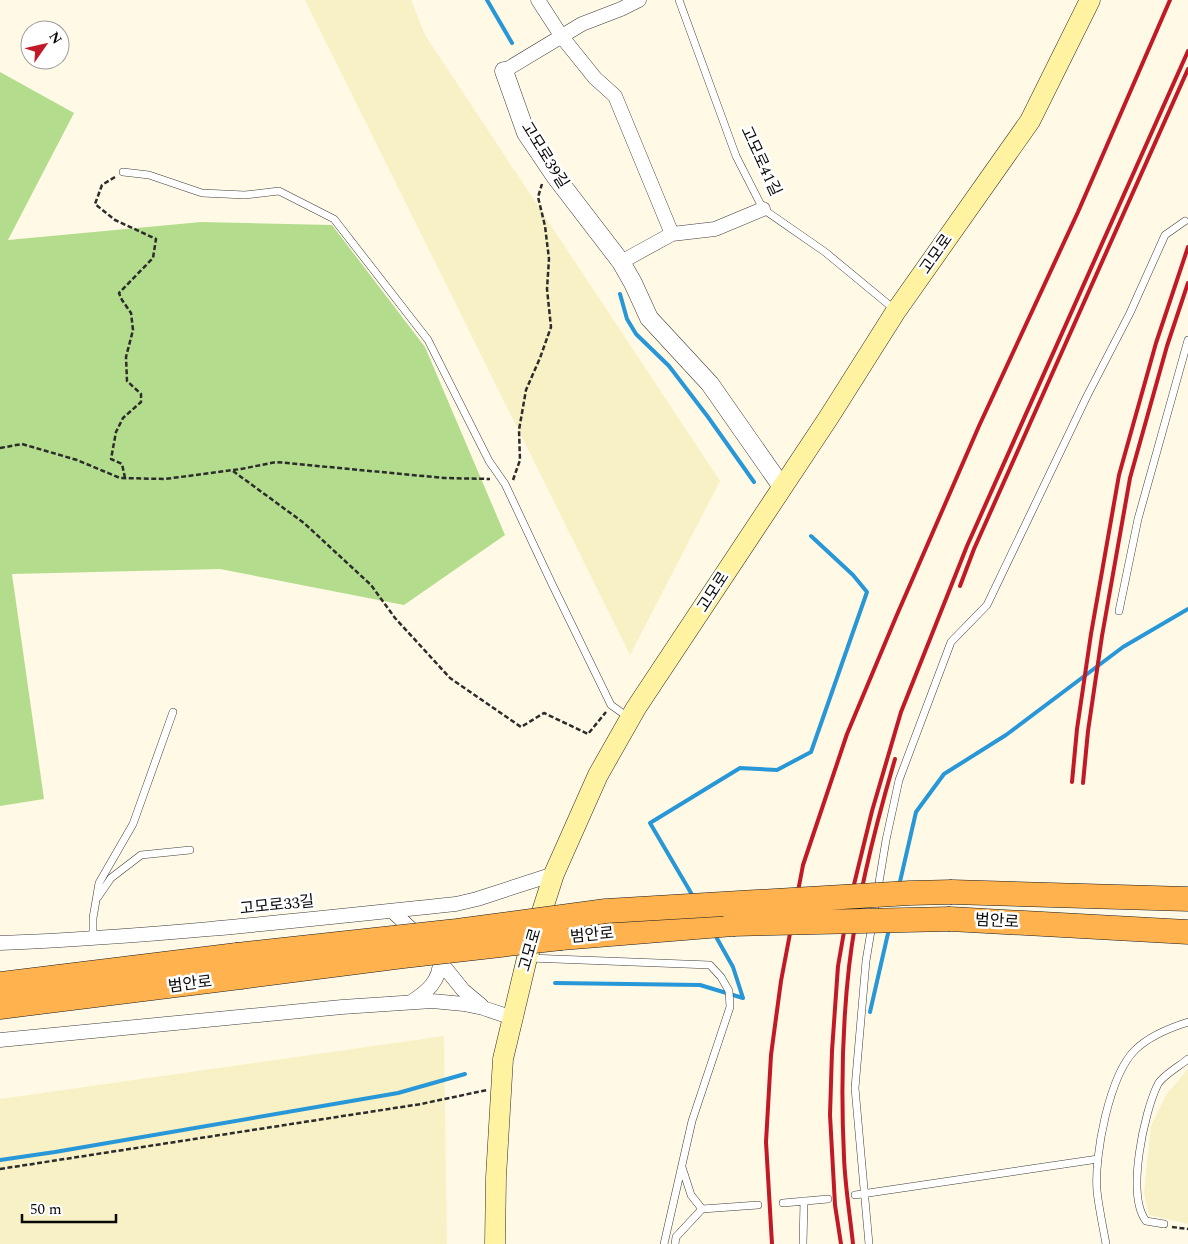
<svg xmlns="http://www.w3.org/2000/svg" width="1188" height="1244" font-family="Spectral,'Noto Sans KR',serif">
  <style>
    .farmland { fill: #f7f1c5 }
    .forest { fill: #b3dd8c }
    .lines { fill: none; stroke-linecap: round; stroke-linejoin: round }
    .stream { stroke: #2897d7; stroke-width: 4 }
    .service-casing { stroke: #3d3d3d; stroke-width: 8 }
    .minor-casing { stroke: #3d3d3d; stroke-width: 15 }
    .tertiary-casing { stroke: #3d3d3d; stroke-width: 19 }
    .secondary-casing { stroke: #2c2c2c; stroke-width: 21 }
    .trunk-casing { stroke: #1b1b1b; stroke-width: 25 }
    .path { stroke: #2c2c2c; stroke-width: 2.5; stroke-dasharray: 5 2.5; stroke-linecap: butt }
    .service { stroke: #fff; stroke-width: 7 }
    .minor { stroke: #fff; stroke-width: 14 }
    .tertiary { stroke: #fff; stroke-width: 18 }
    .secondary { stroke: #fff2a1; stroke-width: 20 }
    .trunk { stroke: #ffb24d; stroke-width: 24 }
    .rail { stroke: #c21926; stroke-width: 4 }
    .trunk-bridge-casing { stroke: #1b1b1b; stroke-width: 25; stroke-linecap: butt }
    .trunk-bridge { stroke: #ffb24d; stroke-width: 24 }
    .labels { text-anchor: middle; dominant-baseline: central; stroke-width: 5; stroke-linejoin: round; paint-order: stroke }
    .street-label { font-size: 16px; fill: #0a0a0a; stroke: #fff }
  </style>
  <rect width="100%" height="100%" fill="#fff9e6"/>
  <path class="farmland" d="M305,0H411L425,35L720,481L630,655Z
    M444,1036L447,1244H0V1099Z
    M1188,1069V1224L1149,1215L1144,1193L1151,1126L1166,1095Z"/>
  <path class="forest" d="M0,72L74,113L8,240L201,222L332,225L425,347L505,535L404,605L220,569L12,574L44,799L0,806Z"/>
  <g class="lines">
    <path class="stream" d="M487,0L512,43
      M620,294L627,319L636,334L669,366L708,417L754,482
      M899,886L916,812L944,774L1006,735L1123,647L1188,609
      M694,898L650,823L740,768L777,770L811,752L867,592L853,575L811,536
      M715,935L733,967L743,998
      M555,983L700,985L743,998
      M870,1012L889,929
      M0,1160L55,1152L398,1093L465,1074"/>
    <defs>
      <path id="service" d="M679,0L736,156L763,209L825,252L894,309
        M123,172L149,175L202,193L245,195L279,191L334,219L428,340L489,461L505,484L552,584L611,705L628,717
        M1119,611L1138,519L1188,340
        M98,897L111,878L141,855L190,850
        M93,938V918L99,883L133,824L173,712
        M529,958L710,965L721,977L729,991L730,1007L692,1121L664,1244
        M682,1167L691,1195L702,1209
        M855,1195L1098,1159
        M783,1203L828,1199
        M1164,1224L1146,1221C1126,1195 1144,1112 1158,1084C1162,1076 1181,1065 1188,1059
        M675,1244L676,1237L702,1209L758,1205
        M803,1244L804,1201
        M869,1244L855,1088L866,961L886,840L899,780L951,642L987,605L1087,396L1130,313L1165,235L1185,221
        M1106,1244C1103,1227 1099,1209 1097,1191C1094,1156 1109,1076 1135,1050C1149,1036 1169,1028 1188,1022"/>
      <path id="minor" d="M538,0L562,37L595,78L615,96L672,234
        M504,71L582,24L621,9L639,0
        M621,262L672,234L715,229L763,209
        M392,911L421,938L463,990L482,1006
        M0,943C153,937 304,920 456,904L477,899L554,874
        M411,1002C427,992 440,981 440,961
        M0,1040L342,1007L432,1001L464,1004L483,1008L513,1018"/>
      <path id="tertiary" d="M504,71L526,133L555,176L621,262L633,283L649,318L710,384L782,487"/>
      <path id="secondary" d="M495,1244L496,1177L503,1059L527,958L554,874L598,775L636,708L829,417L896,311L1030,121L1090,0"/>
      <path id="trunk" d="M952,892L1188,899
        M950,919L1188,932
        M561,938L733,924
        M0,984L237,955
        M0,1007L240,977"/>
    </defs>
    <use href="#service" class="service-casing"/>
    <use href="#minor" class="minor-casing"/>
    <use href="#tertiary" class="tertiary-casing"/>
    <use href="#secondary" class="secondary-casing"/>
    <use href="#trunk" class="trunk-casing"/>
    <path class="path" d="M115,177L102,185L95,204L115,220L156,239L153,258L119,293L122,300L131,313L133,330L126,357L127,381L141,394V402L123,418L116,432L111,459L122,464L125,478
      M0,448L22,444L77,460L120,478L165,479L241,469L276,462L444,478L490,479
      M233,471L304,523L371,585L395,618L450,678L521,727L544,713L588,734L606,712
      M513,480L520,460L519,430L526,390L540,358L551,327L547,289L549,259L545,226L538,197L542,184
      M0,1169L421,1104L487,1090
      M1172,1227L1188,1229"/>
    <use href="#service" class="service"/>
    <use href="#minor" class="minor"/>
    <use href="#tertiary" class="tertiary"/>
    <use href="#secondary" class="secondary"/>
    <use href="#trunk" class="trunk"/>
    <path class="rail" d="M960,586L974,549L1188,69
      M1072,782L1077,729L1091,634L1119,475L1156,343L1188,247
      M1083,783L1088,731L1102,636L1130,478L1167,346L1188,283
      M772,1244L766,1142L771,1055L781,981L803,865L847,734L896,617L979,426L1078,212L1170,0
      M841,1244L835,1205L830,1115L832,1051L838,966L848,909L872,811L901,712L967,546L1188,51
      M853,1244C850,1215 845,1186 844,1157C841,1094 842,1030 849,967C857,897 875,827 895,759"/>
    <defs>
      <path id="trunk-bridge" d="M733,924L950,919
        M237,955L457,931L606,911L910,893L952,892
        M240,977L403,956L561,938"/>
    </defs>
    <use href="#trunk-bridge" class="trunk-bridge-casing"/>
    <use href="#trunk-bridge" class="trunk-bridge"/>
  </g>
  <g class="labels">
    <g class="street-label">
      <text transform="translate(545 155) rotate(58)">고모로39길</text>
      <text transform="translate(761 161) rotate(65)">고모로41길</text>
      <text transform="translate(936 254) rotate(-55)">고모로</text>
      <text transform="translate(713 592) rotate(-57)">고모로</text>
      <text transform="translate(277 905) rotate(-6)">고모로33길</text>
      <text transform="translate(997 921) rotate(3)">범안로</text>
      <text transform="translate(592 935) rotate(-5)">범안로</text>
      <text transform="translate(530 950) rotate(-74)">고모로</text>
      <text transform="translate(190 984) rotate(-7)">범안로</text>
    </g>
  </g>
  <g transform="translate(45 45) rotate(56)"><circle r="24" fill="#ffffff" stroke="#9d9d9d"/>
  <path d="M0-4L9 19L0 12L-9 19Z" fill="#c21926"/>
  <text y="-8" font-size="14" font-weight="bold" text-anchor="middle" fill="#0a0a0a">N</text>
  </g>
  <path d="M22 1214v8h94v-8" fill="none" stroke="#0a0a0a" stroke-width="2.5"/>
  <text x="30" y="1214" font-size="15" fill="#0a0a0a" stroke="#ffffff" stroke-width="4" paint-order="stroke">50 m</text>
</svg>
